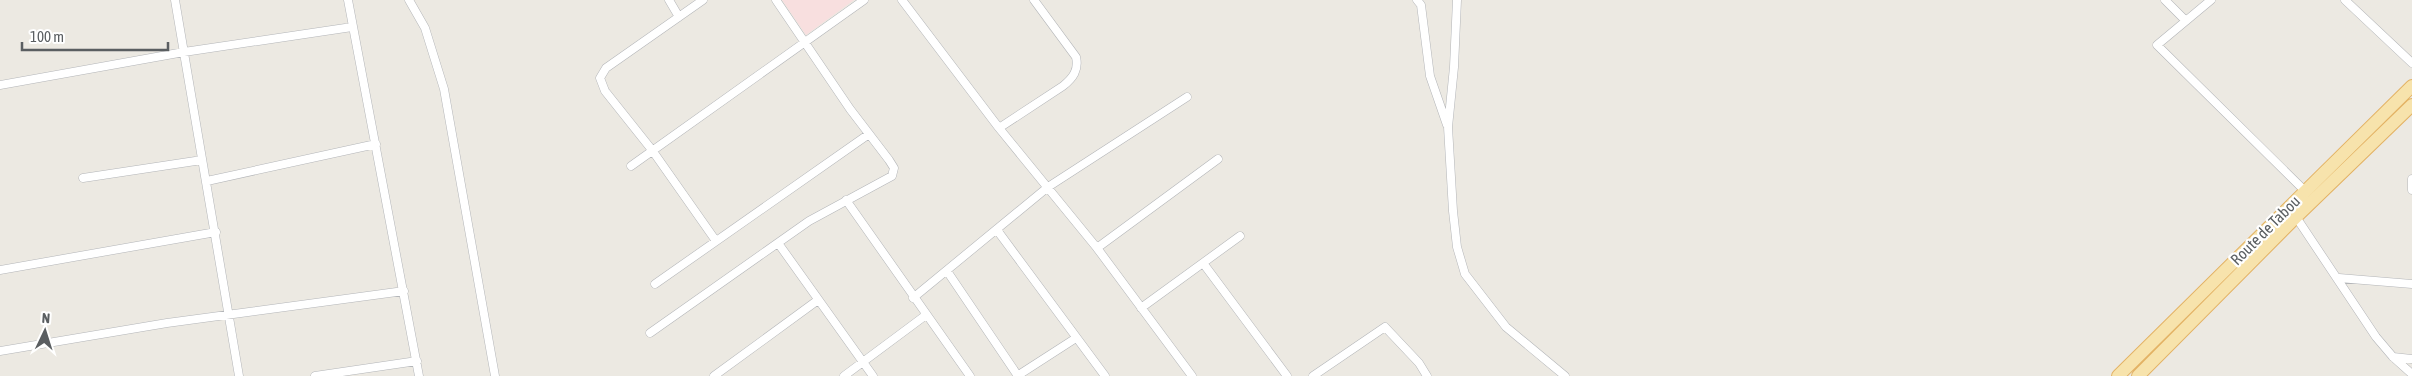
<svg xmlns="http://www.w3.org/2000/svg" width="2412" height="376" font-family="'Asap Condensed',sans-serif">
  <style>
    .medical { fill: #f8dfdf }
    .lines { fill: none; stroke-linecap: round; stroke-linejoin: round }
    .street-casing { stroke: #b3b5b8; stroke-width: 9 }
    .primary-casing { stroke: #e3b264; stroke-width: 14 }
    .street { stroke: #fff; stroke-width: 8 }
    .primary { stroke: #f7e3ac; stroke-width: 12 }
    .labels { text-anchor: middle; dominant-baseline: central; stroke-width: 4.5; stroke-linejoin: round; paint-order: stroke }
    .street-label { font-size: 16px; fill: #5a5e61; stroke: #fff }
  </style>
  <rect width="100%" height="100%" fill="#ece9e2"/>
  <path class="medical" d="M782,0H854L806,35Z"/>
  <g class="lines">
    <defs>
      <path id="street" d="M175,0L239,376
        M348,0L419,376
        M409,0L425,28L444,89L495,376
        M669,0L679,17
        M703,0L606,68L600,78L605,91L652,150L716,241
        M902,0L999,128L1097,248L1192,376
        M1417,0L1421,5L1430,76L1447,125
        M1457,0L1454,67L1448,127L1453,211L1457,247L1465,274L1506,327L1565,376
        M2165,0L2186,21
        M2211,0L2157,45L2304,190
        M2345,0L2412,63
        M0,85L184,52L352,27
        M999,128L1063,86C1073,78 1079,70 1076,57L1034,0
        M631,166L864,0
        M83,178L202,160
        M2412,179V190
        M207,181L376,144
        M846,200L970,376
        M2296,217L2376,337L2393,357L2412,374
        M997,230L1105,376
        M778,243L873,376
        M1097,248L1218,159
        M1203,263L1287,376
        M0,270L216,232
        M947,271L1018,376
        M2339,278L2412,284
        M655,284L869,134
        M913,298L1048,187L1187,97
        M1141,308L1240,236
        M650,333L809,221L892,176L894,168L889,160L850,109L776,0
        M0,351L167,323L404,291
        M2393,357L2412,359
        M315,376L417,361
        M714,376L818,300
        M844,376L926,315
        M1017,376L1076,338
        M1313,376L1385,327L1419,363L1427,376"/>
      <path id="primary" d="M2118,376L2412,86
        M2138,376L2296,217L2412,105"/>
    </defs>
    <use href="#street" class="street-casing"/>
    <use href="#primary" class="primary-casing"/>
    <use href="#street" class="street"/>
    <use href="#primary" class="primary"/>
  </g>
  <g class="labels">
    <g class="street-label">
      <text transform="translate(2265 230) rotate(-45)">Route de Tabou</text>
    </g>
  </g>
  <g transform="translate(45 331) rotate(4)" stroke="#ffffff" stroke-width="4" paint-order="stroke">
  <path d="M0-4L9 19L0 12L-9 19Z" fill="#5a5e61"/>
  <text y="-8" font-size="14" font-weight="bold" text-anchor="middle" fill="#5a5e61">N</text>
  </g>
  <path d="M22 42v8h146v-8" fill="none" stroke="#5a5e61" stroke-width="2.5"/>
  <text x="30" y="42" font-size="15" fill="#5a5e61" stroke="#ffffff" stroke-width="4" paint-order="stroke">100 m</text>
</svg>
